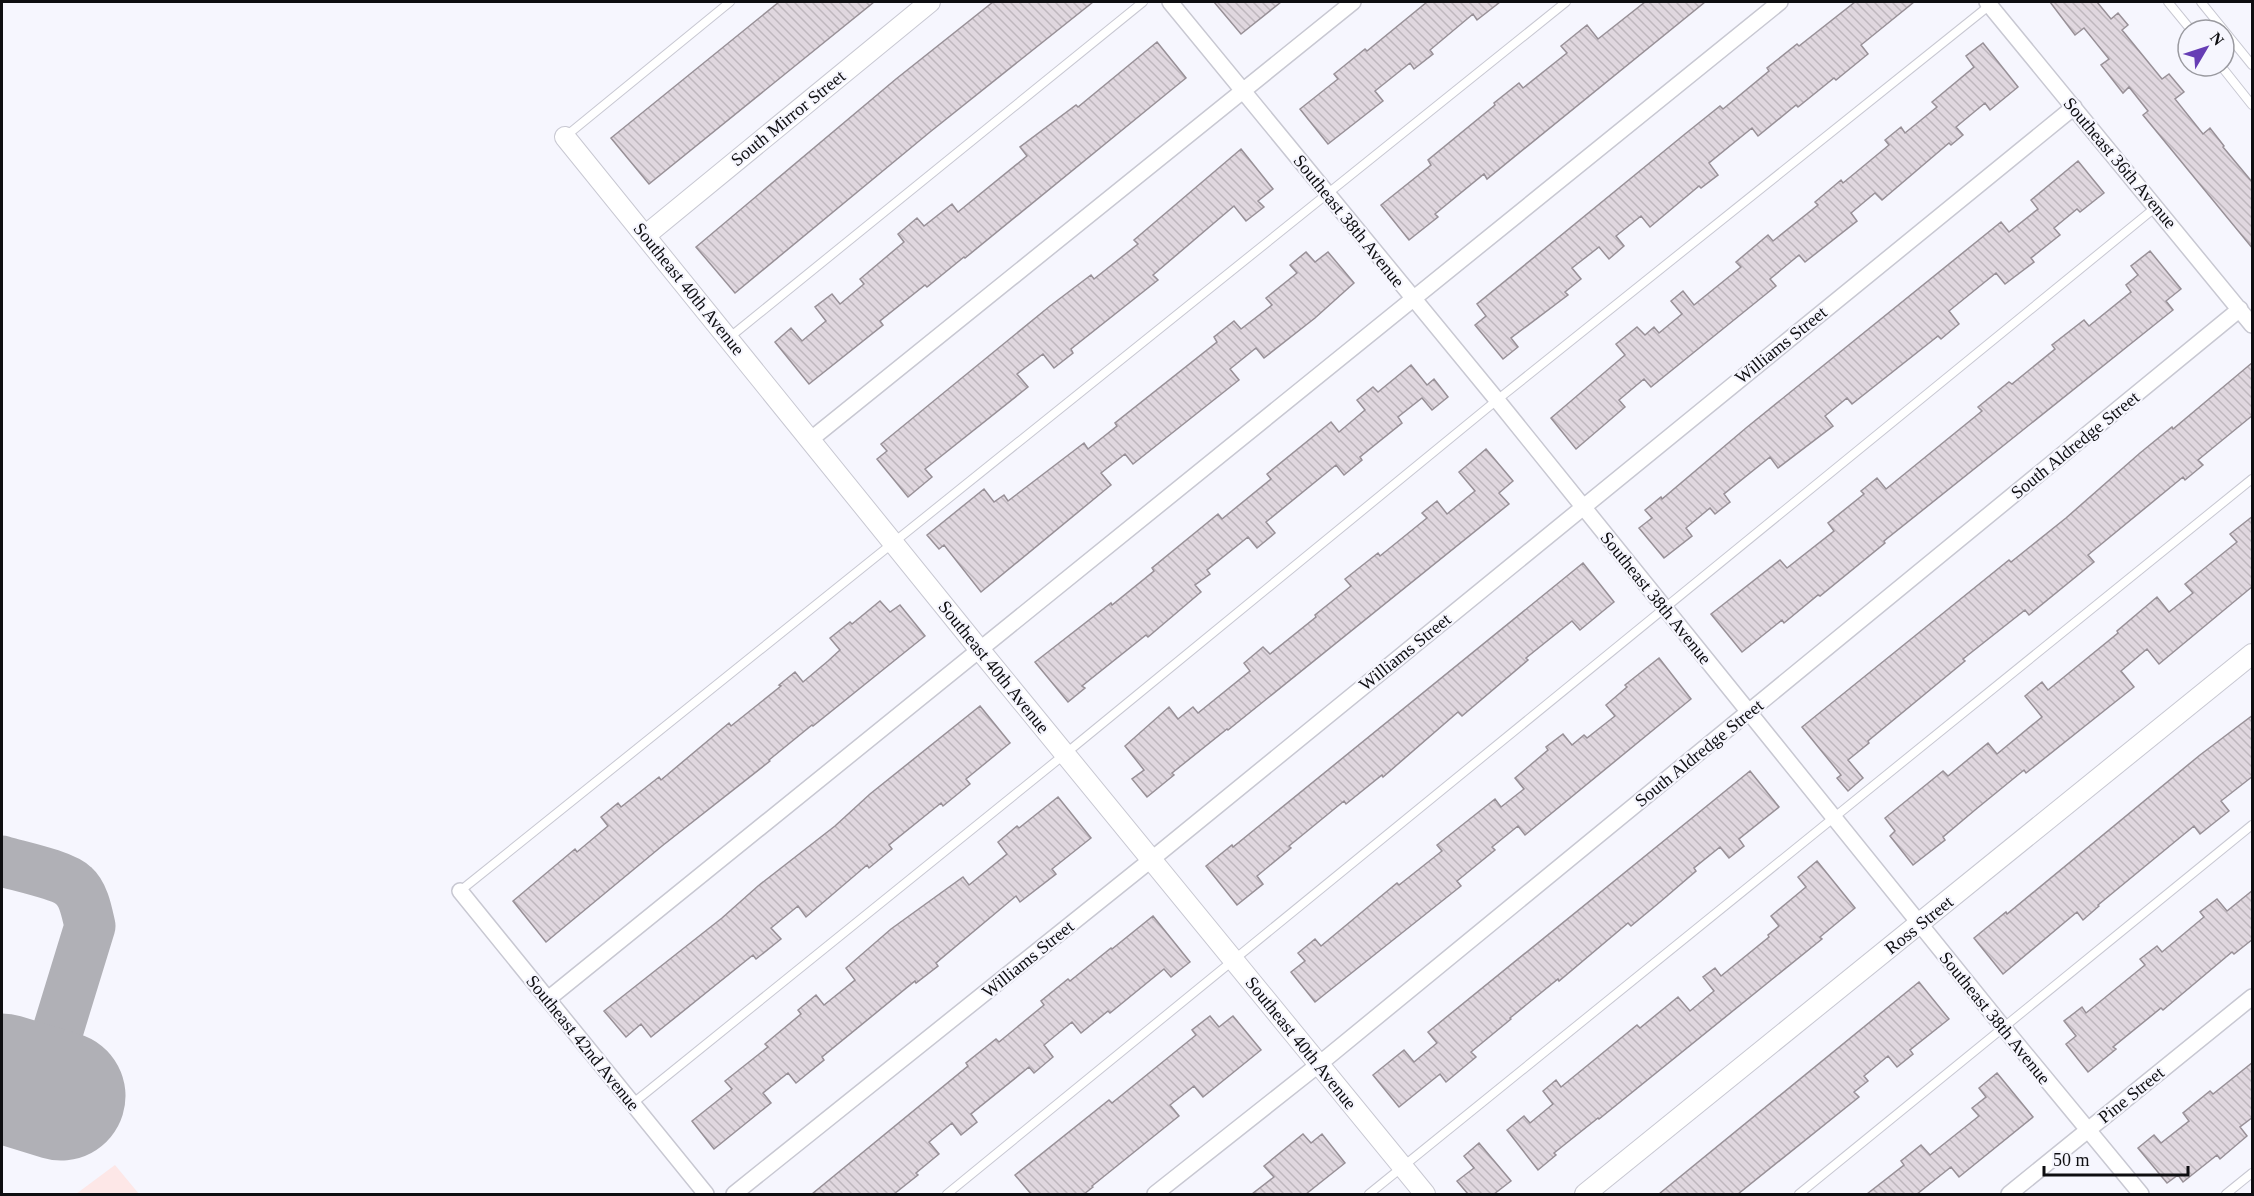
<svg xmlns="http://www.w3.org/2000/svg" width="2254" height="1196" font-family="Georgia,serif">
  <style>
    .education { fill: #fde7e7 }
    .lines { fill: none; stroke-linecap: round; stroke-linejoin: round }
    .taxiway { stroke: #b0b0b6; stroke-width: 51 }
    .runway { stroke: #b0b0b6; stroke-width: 129 }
    .building { fill: url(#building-back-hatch); stroke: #989097; stroke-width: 1.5 }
    .service-casing { stroke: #c8c8d2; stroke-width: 10 }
    .minor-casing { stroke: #c8c8d2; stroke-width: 18 }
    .tertiary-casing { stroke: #c8c8d2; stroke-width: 22 }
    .service { stroke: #fff; stroke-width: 8 }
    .minor { stroke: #fff; stroke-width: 15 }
    .tertiary { stroke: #fff; stroke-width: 20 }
    .labels { text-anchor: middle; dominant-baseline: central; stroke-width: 4.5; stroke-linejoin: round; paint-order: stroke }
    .street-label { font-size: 18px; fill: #0e0e11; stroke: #f6f6fe }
  </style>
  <defs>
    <pattern id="building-back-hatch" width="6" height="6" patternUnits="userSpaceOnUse" patternTransform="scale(1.5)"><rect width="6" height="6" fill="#e0d7df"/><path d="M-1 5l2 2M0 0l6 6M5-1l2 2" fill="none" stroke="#bfb7be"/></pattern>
  </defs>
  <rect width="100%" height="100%" fill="#f6f6fe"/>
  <path class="education" d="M115,1165L139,1194H76Z"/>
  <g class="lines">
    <path class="taxiway" d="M2,861C18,866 63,875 74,886C84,895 87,913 90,926L40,1089"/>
    <path class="runway" d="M2,1078L61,1096"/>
  </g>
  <path class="building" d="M779,2H874L649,184L611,138Z
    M993,2H1093L930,132L735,293L696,247L896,79Z
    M1214,2H1281L1241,34Z
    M1427,2H1500L1477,20L1473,14L1430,50L1433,54L1414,69L1410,63L1375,91L1383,101L1328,144L1300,109L1338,79L1334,74L1365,49L1367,51Z
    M1645,2H1705L1487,179L1484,174L1435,214L1438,217L1409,240L1381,205L1431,165L1428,160L1495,105L1494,103L1519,83L1523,88L1567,53L1561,46L1587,25L1598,39Z
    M1855,2H1914L1861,45L1868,54L1836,80L1834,78L1798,107L1796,105L1758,136L1752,128L1709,163L1718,175L1701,188L1699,186L1650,227L1641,216L1616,236L1624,246L1609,259L1599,247L1572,268L1581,279L1565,292L1568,295L1511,338L1518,347L1503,359L1475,325L1486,316L1477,304L1685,134L1720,106L1723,109L1769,71L1767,68L1797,44L1799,46Z
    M2050,2H2097L2111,19L2118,13L2128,25L2122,30L2162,79L2169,74L2184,92L2175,99L2203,134L2210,128L2224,146L2223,147L2253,183V249L2143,115L2148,111L2129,87L2123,93L2101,65L2109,59L2084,28L2075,35Z
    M1157,42L1186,78L965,258L964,257L927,287L925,285L880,321L883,325L809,384L775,342L791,328L802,341L826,321L815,307L832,294L840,304L864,284L860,279L904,242L898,234L917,218L924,226L952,204L958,212L1027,156L1020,147L1076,105L1078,107Z
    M1983,43L2018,87L1990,110L1985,103L1956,127L1963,135L1951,145L1949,143L1882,200L1875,193L1851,213L1857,221L1805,262L1799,255L1770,279L1776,286L1651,387L1644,379L1619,400L1625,407L1576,449L1551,418L1625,355L1616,344L1637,327L1645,335L1654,327L1659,333L1682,314L1671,301L1683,291L1694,305L1741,267L1736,262L1768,235L1773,241L1818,205L1815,202L1841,180L1843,183L1889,145L1885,140L1901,127L1905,133L1937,107L1932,102L1974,67L1966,56Z
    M1241,149L1273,189L1258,201L1264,207L1246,221L1234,206L1153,275L1158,280L1071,349L1073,353L1054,368L1043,354L1017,374L1028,387L925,469L932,477L908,497L877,459L887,451L881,444L1050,306L1091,275L1094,279L1138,244L1134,240Z
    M2078,161L2104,193L2080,212L2077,209L2054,228L2060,235L2031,258L2034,262L2005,284L1996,273L1949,311L1959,324L1941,339L1938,336L1852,404L1847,398L1825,416L1833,426L1778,468L1770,457L1724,494L1730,502L1715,514L1710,508L1686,528L1692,536L1664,558L1639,528L1652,518L1645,510L1661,497L1662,499L1746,428L2001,222L2009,232L2038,209L2031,200Z
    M2150,251L2181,289L2166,301L2173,310L1884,541L1885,543L1820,596L1818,595L1784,623L1782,620L1742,652L1711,614L1780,560L1787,568L1834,531L1828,523L1864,494L1861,491L1877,478L1886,489L1982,411L1978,407L2009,382L2012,384L2055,349L2052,345L2084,320L2089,326L2131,292L2126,285L2138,275L2131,266Z
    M1306,252L1315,262L1328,252L1354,283L1315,318L1264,358L1256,348L1230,369L1239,380L1133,464L1125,454L1101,473L1111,485L981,592L944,545L939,549L927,535L984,489L994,502L1004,495L1008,501L1084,443L1088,449L1117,426L1115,423L1217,342L1214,337L1234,321L1241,329L1272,305L1266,298L1297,273L1290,265Z
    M2253,362V415L2198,460L2203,465L2185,480L2183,477L2088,555L2094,562L2029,615L2025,610L1963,659L1965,661L1868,741L1869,743L1848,760L1863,778L1848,791L1837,778L1841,775L1802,727L2009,560L2011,562L2066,518L2140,453L2172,427L2173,429Z
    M1411,365L1427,385L1434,379L1448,397L1432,410L1422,398L1398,417L1402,423L1360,457L1362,460L1344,475L1336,465L1266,522L1275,533L1257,548L1248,537L1207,570L1210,574L1195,585L1201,592L1148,637L1146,635L1082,686L1085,688L1068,702L1035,662L1111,603L1112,605L1154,571L1152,568L1218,514L1222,519L1271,479L1267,474L1331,422L1339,432L1365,410L1357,400L1373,387L1378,392Z
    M1486,449L1513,481L1499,493L1509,504L1228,730L1227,729L1172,773L1174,775L1147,797L1132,779L1144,770L1125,746L1169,707L1178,719L1193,707L1198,713L1250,671L1244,663L1263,647L1270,654L1316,617L1315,615L1351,586L1345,579L1378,553L1380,556L1427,518L1422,513L1437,501L1447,514L1475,491L1459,472Z
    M2253,516V586L2159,664L2147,649L2121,671L2134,687L2026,773L2024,770L1975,810L1943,837L1945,840L1913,865L1890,836L1895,831L1885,818L1943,771L1948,776L1988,743L1997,754L2042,717L2025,696L2042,682L2048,690L2118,633L2117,631L2157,597L2169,612L2193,593L2185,584L2237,542L2230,534Z
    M1583,563L1614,602L1580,630L1572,621L1526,658L1528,660L1462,716L1458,712L1383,777L1382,775L1346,804L1344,801L1289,846L1291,848L1257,876L1263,884L1237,905L1206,866L1232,845L1233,847Z
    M880,601L890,612L900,605L925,636L813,726L812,725L769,760L770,761L662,846L546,942L513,901L575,849L577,852L608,826L601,817L618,803L621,807L659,777L661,780L729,723L731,726L781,686L779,685L795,672L803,682L828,661L840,650L830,638L850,622L852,624Z
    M1659,658L1691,699L1525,835L1518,826L1492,847L1495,850L1457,881L1461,886L1315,1002L1291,972L1305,961L1298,953L1315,939L1321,946L1397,883L1399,885L1442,851L1437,845L1495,799L1501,807L1524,789L1515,778L1548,750L1546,747L1563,734L1572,745L1584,735L1587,738L1615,716L1606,705L1627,687L1625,685Z
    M980,706L1010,743L966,779L970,784L943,806L941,803L889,845L892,849L869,868L867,865L806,917L798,906L771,928L781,939L756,959L753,955L651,1037L641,1024L626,1037L604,1011L722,918L758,886L835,826L870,794Z
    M2253,715V776L2221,801L2229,811L2200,834L2194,826L2098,905L2099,906L2083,920L2077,912L2003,974L1974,938L2006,912L2007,914L2200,755Z
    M1750,771L1779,807L1739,839L1744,846L1729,858L1720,847L1694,868L1696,871L1660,902L1631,926L1628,923L1559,981L1558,979L1510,1018L1511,1019L1471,1052L1476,1057L1446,1082L1440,1074L1399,1107L1373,1075L1404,1050L1414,1062L1437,1043L1428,1032Z
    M1058,797L1091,838L1052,869L1056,874L1020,902L1016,896L936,963L938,966L916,983L915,981L822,1057L824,1060L796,1083L788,1073L763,1093L771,1103L714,1149L692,1121L732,1089L725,1081L768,1047L765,1044L801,1014L798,1010L816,995L824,1005L855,980L846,968L891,929L963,877L969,885L1007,854L998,842L1017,826L1019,828Z
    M1817,861L1855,908L1820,937L1822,939L1599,1119L1598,1118L1554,1153L1556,1155L1538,1170L1507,1130L1524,1116L1530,1123L1553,1104L1543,1091L1556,1080L1561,1087L1637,1025L1640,1028L1678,997L1690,1011L1714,991L1703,977L1715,968L1721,976L1769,937L1768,935L1779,926L1771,916L1806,887L1798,877Z
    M2253,890V939L2234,954L2232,952L2163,1010L2161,1008L2113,1047L2116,1049L2088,1072L2066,1044L2076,1036L2064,1021L2082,1007L2086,1013L2145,965L2140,959L2157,946L2162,952L2204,917L2200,912L2217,899L2227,911Z
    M1153,916L1190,962L1171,977L1164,969L1110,1013L1108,1011L1081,1033L1072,1022L1044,1045L1053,1057L1034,1073L1029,1067L971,1114L977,1122L961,1135L952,1123L929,1142L939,1154L916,1173L918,1175L894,1194H812L968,1066L966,1063L996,1039L999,1042L1044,1005L1041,1001L1068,979L1070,981L1111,948L1112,949Z
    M1919,982L1949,1019L1910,1050L1913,1054L1897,1067L1888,1056L1864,1076L1868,1081L1854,1092L1859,1097L1738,1194H1659Z
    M1210,1016L1219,1027L1233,1016L1261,1050L1203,1097L1194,1086L1170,1105L1179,1116L1092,1186L1093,1187L1084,1194H1031L1015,1175L1109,1100L1112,1103L1196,1035L1192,1030Z
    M2253,1062V1117L2240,1127L2247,1136L2220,1159L2217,1155L2183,1182L2178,1175L2167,1183L2138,1148L2154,1135L2161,1143L2189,1121L2183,1113L2210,1091L2213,1094Z
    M1997,1073L2033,1117L1959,1177L1951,1167L1917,1194H1867L1904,1165L1901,1161L1921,1145L1930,1155L1979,1116L1972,1108L1986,1097L1979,1088Z
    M1303,1134L1311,1143L1322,1134L1345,1163L1306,1194H1252L1274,1177L1264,1166Z
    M1479,1143L1511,1181L1494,1194H1468L1457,1181L1474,1168L1464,1156Z"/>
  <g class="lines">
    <defs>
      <path id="service" d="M2168,2L2191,30
        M2201,2L2252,65
        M2221,66L2252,105
        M566,136L730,2
        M730,337L1143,2
        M460,891L1566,2
        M632,1104L1065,754L1497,400L1990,5
        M947,1194L2156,207
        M1369,1194L2252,479
        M1799,1194L2252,825
        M2226,1194L2252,1173"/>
      <path id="minor" d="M1170,2L1497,400L2003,1027L2141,1194
        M1987,2L2252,325
        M810,440L1353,2
        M460,891L706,1194
        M548,999L1780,2
        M734,1194L1152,859L2074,107
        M1155,1194L1318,1065L2240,309
        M2009,1194L2252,997"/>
      <path id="tertiary" d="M565,137L979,649L1425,1194
        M646,235L930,2
        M1585,1194L2252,654"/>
    </defs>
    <use href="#service" class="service-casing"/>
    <use href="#minor" class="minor-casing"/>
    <use href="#tertiary" class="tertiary-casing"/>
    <use href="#service" class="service"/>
    <use href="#minor" class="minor"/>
    <use href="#tertiary" class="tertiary"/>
  </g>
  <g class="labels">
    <g class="street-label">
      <text transform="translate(788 118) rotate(-39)">South Mirror Street</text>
      <text transform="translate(2120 163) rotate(50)">Southeast 36th Avenue</text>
      <text transform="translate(1349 221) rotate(51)">Southeast 38th Avenue</text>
      <text transform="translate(689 289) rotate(51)">Southeast 40th Avenue</text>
      <text transform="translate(1781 345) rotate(-39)">Williams Street</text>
      <text transform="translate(2075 445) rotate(-39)">South Aldredge Street</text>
      <text transform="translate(1656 598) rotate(51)">Southeast 38th Avenue</text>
      <text transform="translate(1405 652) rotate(-39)">Williams Street</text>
      <text transform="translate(994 667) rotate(51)">Southeast 40th Avenue</text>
      <text transform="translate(1699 753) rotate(-39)">South Aldredge Street</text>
      <text transform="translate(1919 925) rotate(-39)">Ross Street</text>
      <text transform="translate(1028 959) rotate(-39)">Williams Street</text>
      <text transform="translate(1995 1018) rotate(51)">Southeast 38th Avenue</text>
      <text transform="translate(583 1043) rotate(51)">Southeast 42nd Avenue</text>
      <text transform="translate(1301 1043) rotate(51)">Southeast 40th Avenue</text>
      <text transform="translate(2131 1095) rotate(-39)">Pine Street</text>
    </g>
  </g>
  <rect width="2254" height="1196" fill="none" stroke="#0e0e11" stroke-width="6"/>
  <g transform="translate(2206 48) rotate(51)"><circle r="28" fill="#f6f6fe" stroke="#99999f" stroke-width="1.5"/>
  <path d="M0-4.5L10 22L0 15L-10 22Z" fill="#663db5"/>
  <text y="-9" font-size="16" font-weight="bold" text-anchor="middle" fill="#0e0e11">N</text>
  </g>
  <path d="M2044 1166v9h144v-9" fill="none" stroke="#0e0e11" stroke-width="3"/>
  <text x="2053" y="1166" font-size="18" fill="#0e0e11" stroke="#f6f6fe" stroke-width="4.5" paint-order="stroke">50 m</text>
</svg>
